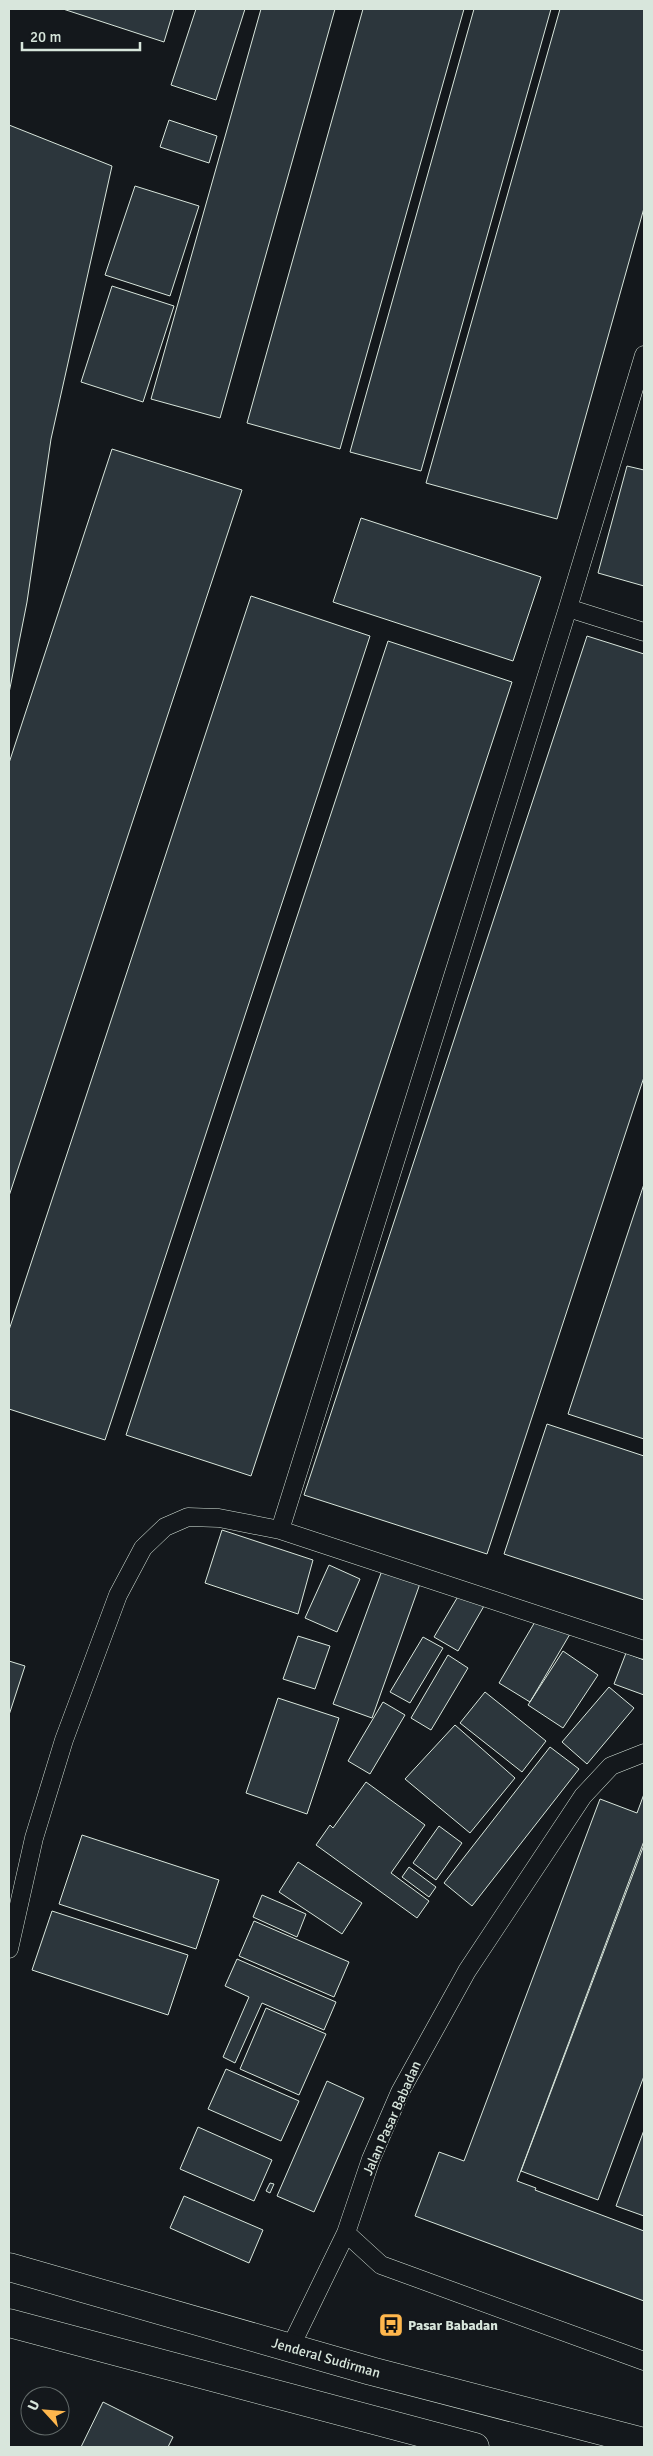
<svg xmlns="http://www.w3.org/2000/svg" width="653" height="2456" font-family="Signika,sans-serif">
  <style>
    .building { fill: #2c363c; stroke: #d8e6dc }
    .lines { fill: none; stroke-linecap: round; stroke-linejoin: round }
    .lane-casing { stroke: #d8e6dc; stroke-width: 19 }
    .highway-casing { stroke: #d8e6dc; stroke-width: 29 }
    .lane { stroke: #14181c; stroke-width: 18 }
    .highway { stroke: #14181c; stroke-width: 28 }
    .labels { text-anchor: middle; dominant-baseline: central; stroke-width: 4; stroke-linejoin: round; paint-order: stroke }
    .street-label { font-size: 14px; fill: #d8e6dc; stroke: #14181c }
    .poi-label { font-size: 14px; font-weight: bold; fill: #d8e6dc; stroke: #14181c; text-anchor: start }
  </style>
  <rect width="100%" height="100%" fill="#14181c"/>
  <path class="building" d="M63,9H174L164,42Z
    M196,9H245L216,100L171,85Z
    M261,9H335L220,418L151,399Z
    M363,9H464L340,449L247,423Z
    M474,9H551L421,471L350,452Z
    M560,9H644V208L557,519L426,483Z
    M169,120L217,136L209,163L160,147Z
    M9,125L112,166L51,439L27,602L9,693Z
    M135,186L199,206L170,296L105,275Z
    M112,286L174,306L143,402L81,382Z
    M112,449L242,490L9,1196V763Z
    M627,466L644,470V586L598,573Z
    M361,518L541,577L513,661L333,602Z
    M251,596L370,636L105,1440L9,1409V1330Z
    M587,636L644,654V1077L487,1554L304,1495Z
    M388,641L512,682L251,1476L126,1435Z
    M644,1184V1439L568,1414Z
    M547,1424L644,1456V1600L504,1554Z
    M222,1530L313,1560L298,1614L205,1583Z
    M329,1565L360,1579L337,1632L305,1618Z
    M384,1565L422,1578L372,1718L333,1704Z
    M460,1593L484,1606L458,1651L434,1637Z
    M539,1615L570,1634L530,1702L499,1683Z
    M298,1636L330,1646L315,1689L283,1679Z
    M423,1637L443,1648L410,1703L390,1692Z
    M563,1651L598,1675L563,1728L528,1705Z
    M626,1653L644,1660V1695L614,1684Z
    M448,1655L468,1668L431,1730L411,1718Z
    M9,1661L25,1666L9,1715Z
    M609,1687L634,1708L587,1764L562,1742Z
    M485,1692L546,1741L522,1772L460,1723Z
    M278,1698L339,1718L307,1814L246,1793Z
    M383,1702L405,1715L370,1774L348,1761Z
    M455,1725L515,1778L470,1833L405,1779Z
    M550,1747L579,1769L472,1906L444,1883Z
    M366,1782L425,1825L391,1873L429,1901L417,1918L316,1845L330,1825L333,1828Z
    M644,1794V1841L517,2181L536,2188L535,2190L644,2231V2301L415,2216L439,2152L464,2161L600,1799L637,1813Z
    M439,1826L462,1843L436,1880L413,1863Z
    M82,1835L219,1880L196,1949L59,1904Z
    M644,1845V2076L598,2200L521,2171Z
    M298,1862L362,1903L342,1934L279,1892Z
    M409,1867L436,1887L429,1897L402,1877Z
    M262,1895L306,1914L297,1937L253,1917Z
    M52,1911L188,1955L168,2015L32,1970Z
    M254,1921L349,1962L334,1997L239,1956Z
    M237,1959L336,2002L324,2030L262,2003L235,2063L223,2057L249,1997L225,1986Z
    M266,2008L326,2034L299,2095L240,2069Z
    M226,2069L299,2101L281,2141L208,2109Z
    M327,2081L364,2098L314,2212L277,2196Z
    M198,2127L272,2160L254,2201L180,2169Z
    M644,2130V2216L616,2206Z
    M270,2183L274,2184L270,2193L266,2191Z
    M184,2196L263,2230L249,2263L170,2228Z
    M103,2402L173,2437L168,2447H81Z"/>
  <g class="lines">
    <defs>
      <path id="lane" d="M568,608L644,632
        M280,1530L568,608L644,355
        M9,1949L34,1838L64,1740L118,1595L143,1548L165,1527L188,1517L219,1518L280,1530L644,1650
        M346,2233L381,2265L644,2361
        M290,2348L346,2233L371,2159L400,2092L467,1971L583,1796L611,1766L644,1753"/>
      <path id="highway" d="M9,2267L371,2371L644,2442
        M9,2323L475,2447"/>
    </defs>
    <use href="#lane" class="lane-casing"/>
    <use href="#highway" class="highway-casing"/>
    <use href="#lane" class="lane"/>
    <use href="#highway" class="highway"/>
  </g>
  <defs>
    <symbol id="bus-square" viewBox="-11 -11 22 22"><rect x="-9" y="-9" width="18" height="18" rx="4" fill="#ffb74d" stroke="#14181c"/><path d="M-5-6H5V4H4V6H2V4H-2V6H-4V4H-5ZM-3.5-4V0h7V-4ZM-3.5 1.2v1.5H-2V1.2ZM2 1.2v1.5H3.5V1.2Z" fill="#111"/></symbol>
  </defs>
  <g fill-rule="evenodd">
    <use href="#bus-square" x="377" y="2311" width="28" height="28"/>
  </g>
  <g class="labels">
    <g class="street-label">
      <text transform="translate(392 2118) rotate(-66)">Jalan Pasar Babadan</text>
      <text transform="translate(326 2358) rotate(16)">Jenderal Sudirman</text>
    </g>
    <g class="poi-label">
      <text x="408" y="2325">Pasar Babadan</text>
    </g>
  </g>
  <rect width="653" height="2456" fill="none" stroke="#d8e6dc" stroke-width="20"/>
  <g transform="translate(45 2411) rotate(296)"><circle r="24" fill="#14181c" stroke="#626a69"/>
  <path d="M0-4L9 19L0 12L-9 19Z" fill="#ffb74d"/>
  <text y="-8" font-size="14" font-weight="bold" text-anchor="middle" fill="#d8e6dc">U</text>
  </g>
  <path d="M22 42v8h118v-8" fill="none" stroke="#d8e6dc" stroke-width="2.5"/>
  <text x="30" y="42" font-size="15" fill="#d8e6dc" stroke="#14181c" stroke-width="4" paint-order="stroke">20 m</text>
</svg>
